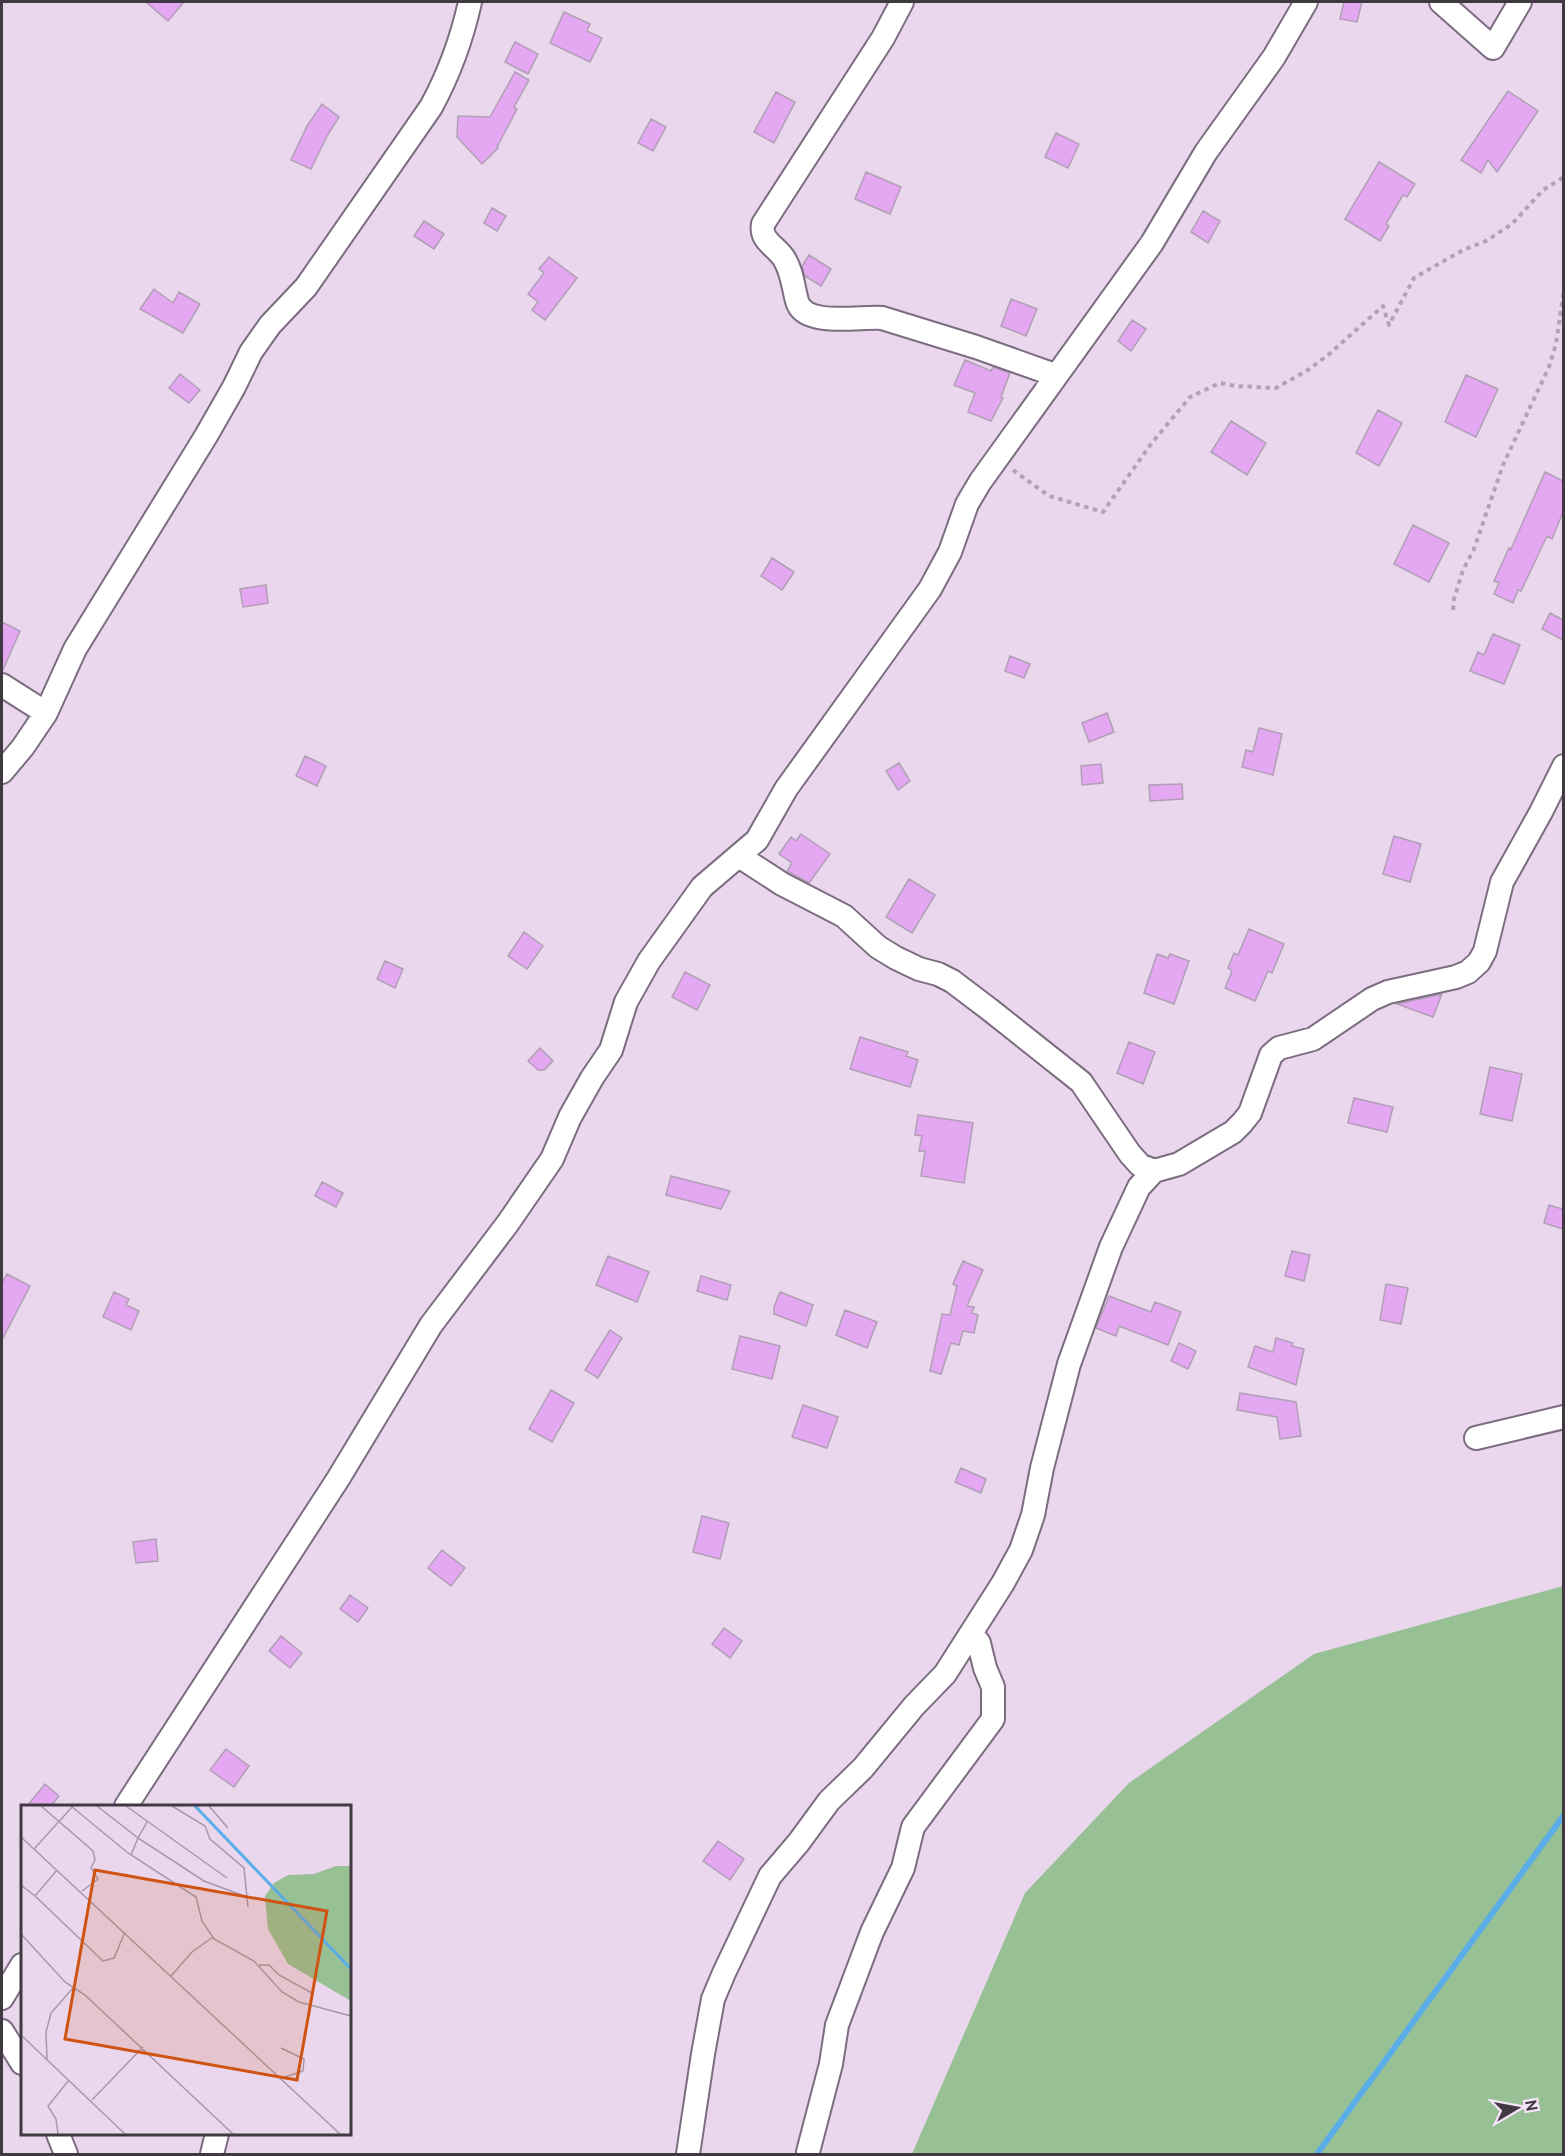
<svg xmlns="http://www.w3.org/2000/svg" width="1565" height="2156" font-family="'PT Sans',sans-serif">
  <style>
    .green { fill: #98c095 }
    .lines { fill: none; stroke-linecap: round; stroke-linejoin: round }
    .stream { stroke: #5bade8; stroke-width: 6 }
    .building { fill: #e3a8f1; stroke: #b09fb5; stroke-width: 1.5 }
    .minor-casing { stroke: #7c6c80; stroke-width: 26 }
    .path { stroke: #b1a2b5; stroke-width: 4; stroke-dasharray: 4.5 4.5; stroke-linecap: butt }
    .minor { stroke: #fff; stroke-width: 22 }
    .inset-river { fill: none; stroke: #5bade8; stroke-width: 3 }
    .inset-road { fill: none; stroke: #a698a9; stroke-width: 1.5 }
    .view { fill: #cf5414; fill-opacity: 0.15; stroke: #cf5414; stroke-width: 3 }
    .inset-edge { fill: none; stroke: #403942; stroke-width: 3 }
  </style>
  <rect width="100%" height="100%" fill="#ead7ee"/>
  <path class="green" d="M1563,1586V2154H912L1025,1893L1129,1783L1314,1654Z"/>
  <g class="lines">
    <path class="stream" d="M1317,2154L1564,1815"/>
  </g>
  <path class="building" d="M146,2H184L168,21Z
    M1344,2H1362L1357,22L1340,19Z
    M564,12L590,24L587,31L602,38L590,62L550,43Z
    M515,42L538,54L528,74L505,62Z
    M515,72L529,80L514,107L517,109L497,147L498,148L482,164L457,137L458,116L490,117Z
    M1508,91L1538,111L1497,172L1488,160L1481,173L1461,160Z
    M776,92L795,102L774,143L754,132Z
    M322,104L339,117L327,136L311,169L291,160L307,126Z
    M651,119L666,127L653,151L638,143Z
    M1056,133L1079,144L1068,168L1045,157Z
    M1379,162L1415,184L1407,197L1403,195L1386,224L1389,226L1380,241L1345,219Z
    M866,172L901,187L890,214L855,199Z
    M492,208L506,216L497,231L484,223Z
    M1203,211L1220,221L1208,243L1191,232Z
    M424,221L444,234L434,249L414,236Z
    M809,255L831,269L821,286L805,276L802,266Z
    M549,257L577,278L545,320L532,310L538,302L528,294L544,273L539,269Z
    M154,289L173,303L179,292L200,304L183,333L140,309Z
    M1011,299L1037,309L1026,336L1001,326Z
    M1132,320L1146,329L1131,351L1118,341Z
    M965,360L991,371L993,367L1010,373L1001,397L1003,398L991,421L968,412L975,393L954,385Z
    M180,374L200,390L189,403L169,388Z
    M1466,375L1498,389L1476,437L1445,422Z
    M1378,410L1402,423L1379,466L1356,453Z
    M1231,421L1266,443L1247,475L1211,452Z
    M1545,472L1563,481V512L1552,539L1547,536L1521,591L1518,590L1513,603L1494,594L1499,583L1494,581L1509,548L1511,549Z
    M1413,525L1449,543L1429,582L1394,564Z
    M772,558L794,572L782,590L761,576Z
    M266,585L268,603L243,607L240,589Z
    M1550,613L1563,620V640L1542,629Z
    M2,622L20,631L2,672Z
    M1493,634L1520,645L1504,684L1470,671L1478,652L1484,655Z
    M1010,656L1030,664L1024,678L1005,671Z
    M1107,713L1114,732L1089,742L1082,723Z
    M1259,728L1282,734L1273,775L1242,767L1246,750L1253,752Z
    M305,756L326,766L317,786L296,776Z
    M899,763L910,781L898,790L886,771Z
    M1101,764L1103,783L1082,785L1081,766Z
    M1182,784L1183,799L1150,801L1149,785Z
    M801,834L830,854L809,883L787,871L792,863L779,854L791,837L796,841Z
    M1394,836L1421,844L1410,882L1383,874Z
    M909,879L935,895L912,933L886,917Z
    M1249,929L1284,944L1272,973L1268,971L1255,1001L1225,988L1232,971L1228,968L1234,953L1238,955Z
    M524,932L543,946L527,969L508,956Z
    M1157,954L1168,958L1170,954L1189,961L1174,1004L1144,993Z
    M385,961L403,969L395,988L377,979Z
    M685,972L710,985L697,1010L672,997Z
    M1442,994L1433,1017L1397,1004Z
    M860,1037L908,1052L906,1056L918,1060L910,1087L850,1069Z
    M1129,1042L1155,1052L1143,1084L1117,1073Z
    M540,1048L553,1061L544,1070H538L528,1061Z
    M1490,1067L1522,1074L1512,1121L1480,1114Z
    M1354,1098L1393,1107L1387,1132L1348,1123Z
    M918,1115L973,1123L964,1183L921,1176L925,1151H919L922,1136L915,1135Z
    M671,1176L730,1191L721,1209L666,1195Z
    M322,1182L343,1193L336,1207L315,1196Z
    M1549,1205L1563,1209V1229L1544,1223Z
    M1292,1251L1310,1255L1304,1281L1285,1276Z
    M608,1256L649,1272L637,1302L596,1285Z
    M963,1261L983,1270L967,1306L974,1307L972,1313L978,1315L974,1333L963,1331L959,1345L951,1343L941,1374L930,1371L942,1314L950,1315L957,1286L953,1284Z
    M7,1274L30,1286L2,1340V1283Z
    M701,1276L731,1285L727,1300L697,1291Z
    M1386,1284L1408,1288L1401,1324L1380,1320Z
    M114,1292L129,1299L126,1305L139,1311L131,1330L103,1317Z
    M780,1292L813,1305L806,1326L774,1314V1307Z
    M1109,1296L1151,1312L1155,1302L1181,1312L1168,1345L1119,1326L1116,1336L1096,1328Z
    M845,1310L877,1322L867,1348L836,1335Z
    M610,1330L622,1338L598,1378L585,1370Z
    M740,1336L780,1346L772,1379L732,1369Z
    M1276,1338L1293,1343L1292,1346L1304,1349L1296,1385L1248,1367L1255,1346L1273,1352Z
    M1179,1343L1196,1351L1188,1369L1171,1361Z
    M551,1390L574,1403L552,1442L529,1429Z
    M1240,1393L1296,1402L1301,1436L1280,1439L1277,1417L1237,1410Z
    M803,1405L838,1417L827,1448L792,1437Z
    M961,1468L986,1479L981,1493L955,1482Z
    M702,1516L729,1523L720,1559L693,1552Z
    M156,1539L158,1561L136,1563L133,1542Z
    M442,1550L465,1568L451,1586L428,1568Z
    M350,1595L368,1608L358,1622L340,1609Z
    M724,1628L742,1641L730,1658L712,1644Z
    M281,1636L302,1653L290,1668L269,1651Z
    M226,1749L249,1766L234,1787L210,1770Z
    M45,1784L59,1796L51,1806H27Z
    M718,1841L744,1859L730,1880L703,1861Z"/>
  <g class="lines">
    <defs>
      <path id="minor" d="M902,2L883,38L763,224C760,240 774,245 783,257C792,270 793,286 797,301C804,328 861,316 882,318L976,347L1055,375
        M1441,2L1493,48L1520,2
        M2,685L46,713
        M2,772L23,747L46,713L75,649L206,436L234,387L251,352L270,325L306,287L431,107C449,74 462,38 470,2
        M739,856L782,884L844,916L878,947L896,958L919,969L938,974L952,981L989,1009L1081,1082L1130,1154L1140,1165L1154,1171L1179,1164L1233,1132L1242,1123L1250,1113L1271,1055L1279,1048L1313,1039L1372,999L1388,992L1456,977L1468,972L1479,962L1485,951L1502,882L1541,812L1564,766
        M1476,1438L1564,1417
        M126,1806L338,1479L431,1325L508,1223L552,1159L570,1117L592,1078L611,1050L626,1002L649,961L702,887L757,840L786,789L930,589L950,552L967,504L980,482L1152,243L1206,152L1274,57L1306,2
        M2,1998L22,1965
        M2,2031L22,2063
        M58,2134L66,2154
        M808,2152L831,2064L837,2025L872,1932L903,1868L913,1827L993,1719V1687L985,1668L979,1643L972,1634
        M212,2154L217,2134
        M688,2154L703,2054L713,1999L724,1973L770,1876L799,1842L829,1801L863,1768L914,1706L945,1674L1003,1583L1021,1550L1033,1515L1042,1468L1069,1364L1111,1247L1139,1187L1154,1171"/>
    </defs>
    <use href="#minor" class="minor-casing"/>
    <path class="path" d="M1013,470L1049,496L1103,512L1151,444L1190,397L1220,383L1235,386L1276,388L1308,370L1328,355L1383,306L1389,325L1414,278L1463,250L1486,241L1512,224L1543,190L1564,177
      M1453,610L1454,599L1463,570L1474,549L1503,465L1549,367L1556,344L1564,290"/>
    <use href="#minor" class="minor"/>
  </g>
  <g transform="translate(21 1805)">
    <rect width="330" height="330" fill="#ead7ee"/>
    <path d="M315,61H330V196L267,159L247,124L244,91L253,78L267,70L293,69Z" fill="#98c095"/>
    <path class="inset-river" d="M174,1L330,164"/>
    <path class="inset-road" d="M20,1L72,46L74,55L70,63L77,74L61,86M50,1L107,48L175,92L181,116L193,134L233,156L261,187L278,197L330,211M76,1L117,33L110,50M105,1L206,73M151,1L184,21L189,34L223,63L227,102M188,1L207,23M126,17L117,33L183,76L226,92M0,32L319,329M13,44L52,1M0,80L14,91L36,65M14,91L82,156L93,153L104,127M0,129L44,177L64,190L212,329M238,160H248L258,170L291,188M150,171L171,147L192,132M0,230L104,329M260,243L283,254L282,266L261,273M26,254L25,227L30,208L52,183M71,295L122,242M37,329L35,314L27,301L48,275"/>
    <path class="view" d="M74,65L306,106L276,275L44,234Z"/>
    <rect width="330" height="330" class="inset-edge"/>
  </g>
  <rect width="1565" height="2156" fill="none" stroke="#403942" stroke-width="6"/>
  <g transform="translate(1517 2108) rotate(80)" stroke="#f7e4fb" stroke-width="4.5" paint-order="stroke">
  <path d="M0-4.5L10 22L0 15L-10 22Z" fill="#403942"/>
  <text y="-9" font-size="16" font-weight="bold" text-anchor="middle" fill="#403942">N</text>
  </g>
</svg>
